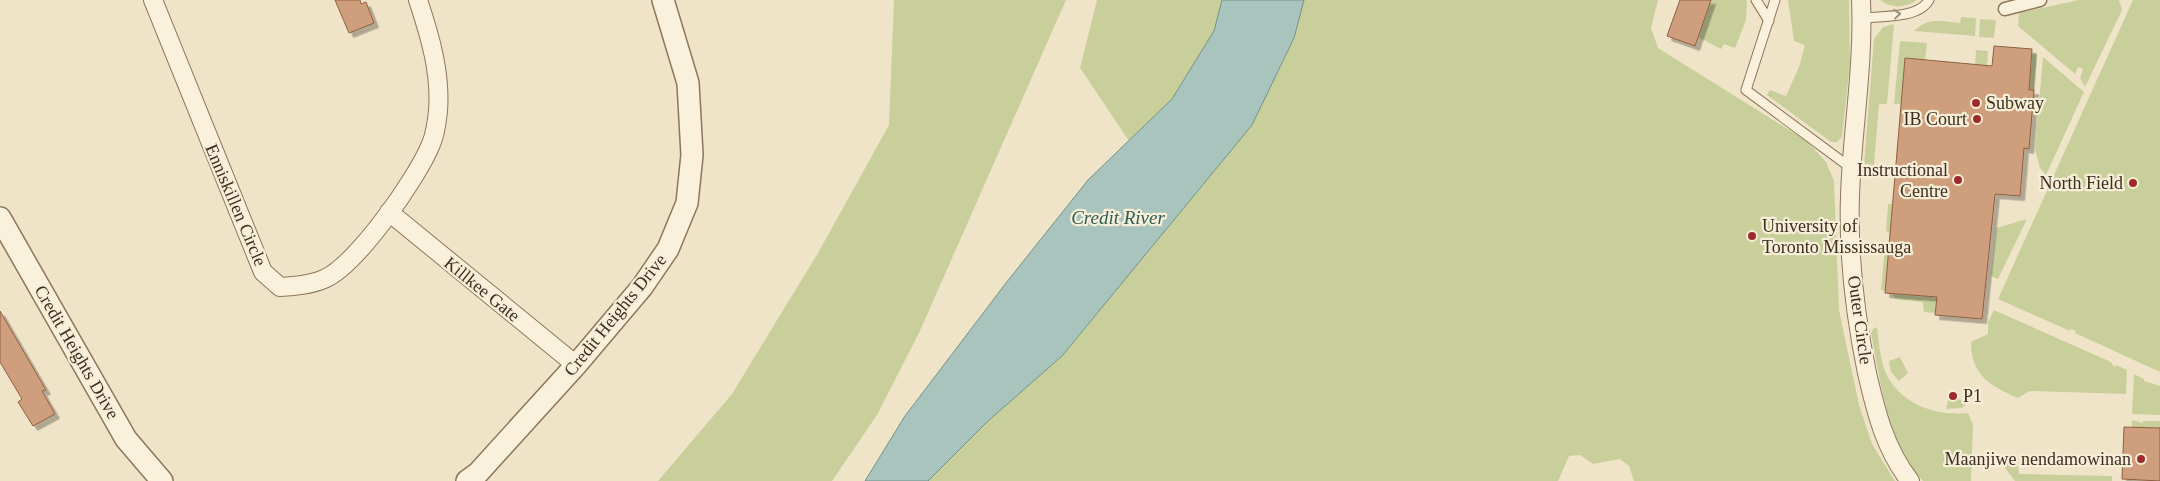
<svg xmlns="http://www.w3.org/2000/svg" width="2160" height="481" font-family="Georgia,serif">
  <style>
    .green { fill: #c9cf9b }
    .water { fill: #a9c4bc; stroke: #6f938a }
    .building { fill: #cf9f7d; stroke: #8d5f41; filter: url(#shadow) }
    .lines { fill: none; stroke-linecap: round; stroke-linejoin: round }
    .service-casing { stroke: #8d765c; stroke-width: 11 }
    .pedestrian-casing { stroke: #8d765c; stroke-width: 15 }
    .minor-casing { stroke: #8d765c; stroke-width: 20 }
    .tertiary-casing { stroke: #8d765c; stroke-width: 24 }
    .service { stroke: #faf1dc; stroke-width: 9 }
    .pedestrian { stroke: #faf1dc; stroke-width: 12 }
    .minor { stroke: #faf1dc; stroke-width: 18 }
    .tertiary { stroke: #faf1dc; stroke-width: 21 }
    .oneway { stroke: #9c907e }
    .poi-dot { fill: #9e2a2b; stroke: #f7eed8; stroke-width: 2 }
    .labels { text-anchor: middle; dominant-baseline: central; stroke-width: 4.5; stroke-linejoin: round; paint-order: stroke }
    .poi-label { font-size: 18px; fill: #3d2e20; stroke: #f7eed8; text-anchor: end }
    .street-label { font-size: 18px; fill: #3d2e20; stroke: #f7eed8 }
    .water-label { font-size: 19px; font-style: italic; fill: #2f5d5a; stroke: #f7eed8 }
  </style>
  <defs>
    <filter id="shadow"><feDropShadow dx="4.5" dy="4.5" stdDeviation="0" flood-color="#0004"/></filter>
  </defs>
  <rect width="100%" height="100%" fill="#f0e4c8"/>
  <path class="green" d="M894,0H1066L919,333L877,415L832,481H658L732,394L818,253L889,125Z
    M1097,0H1222L1214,31L1172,99L1129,141L1080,68Z
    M1304,0H1658L1651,28L1658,48L1807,141L1826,162L1834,181L1839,310L1859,405L1872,444L1895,481H1634L1629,466L1620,459L1593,464L1580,455L1569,456L1558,481H928L988,421L1062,356L1252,125L1294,38Z
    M1711,0H1746L1747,2L1746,20L1735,48L1724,44L1721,49L1698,37Z
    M1788,0H1849L1850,64L1842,137L1837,142H1831L1767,95L1770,90L1786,96L1799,67L1805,45L1794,41Z
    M1880,0H1917C1906,8 1891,9 1880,0Z
    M2079,0H2119L2122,10L2085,87L2080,78L2083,69L2078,67L2075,74L2018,26L2019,13Z
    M2133,0H2160V372L2075,333L2076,331L2071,329L2070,331L1998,299Z
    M1961,17L1976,18L1975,36L1914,31C1927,17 1942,21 1960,23Z
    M1980,19L1996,20L1994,38L1979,37Z
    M1894,24L1887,104H1879L1874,165L1864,164L1874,39L1883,27Z
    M1900,41L1927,43L1925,60L1905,58L1901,104H1894Z
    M1976,50L1988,51L1987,67L1975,66Z
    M2032,54L2037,55L2034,90H2029Z
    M2043,57L2084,92L2046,175L2040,168L2035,149Z
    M1888,204H1893L1890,233L1886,231Z
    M2027,219L1998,279L1991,276L1996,228Z
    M1885,245H1889L1885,291L1881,290Z
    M1892,293L1937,297L1935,313L1924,312L1923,302L1895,299Z
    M1994,310L2111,362L2114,367L2116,365L2127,370L2126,394L2030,391L2018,398C1990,386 1971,375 1971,342L1988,334V322Z
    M1877,327C1879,342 1880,360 1886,373C1901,405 1936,416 1968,413L1973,425L1971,481H1923C1887,441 1881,384 1871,333L1873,329Z
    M1900,357L1908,373L1899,381L1891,372L1889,361Z
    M2134,374L2144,379V381L2160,386V415L2132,414Z
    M1952,396L1967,403L1962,408L1946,409L1949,397Z
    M2132,420L2143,423V421H2160V428L2132,427Z
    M2006,460H2017L2019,474L2112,476V481H2015L2002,464Z"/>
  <path class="water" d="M1222,0H1304L1294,38L1252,125L1062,356L988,421L928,481H865L905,416L1006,283L1088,180L1172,99L1214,31Z"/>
  <path class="building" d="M335,0H360L361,4L366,2L374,23L349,33Z
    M1680,0H1711L1695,46L1667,36Z
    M1994,46L2032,49L2029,90H2034L2029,149L2024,148L2020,196L1995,194L1982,319L1935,315L1937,297L1885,293L1905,58L1992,66Z
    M0,311L46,390L42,391L55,414L33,426L18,402L22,399L0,362Z
    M2124,427L2160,428V481L2122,479Z"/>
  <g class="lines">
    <defs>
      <path id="service" d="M1756,0L1769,21
        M1775,0L1746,90L1851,168
        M1862,18C1881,16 1918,19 1929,0"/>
      <path id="pedestrian" d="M2005,9L2040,0"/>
      <path id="minor" d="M153,0L263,272L280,287C295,286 310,285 324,279C356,266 418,177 431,144C435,135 437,121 438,111C441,73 430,36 418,0
        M1861,0C1864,66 1852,131 1850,196C1848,255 1855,315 1867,373C1876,412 1885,449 1910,481
        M389,212L576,365"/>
      <path id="tertiary" d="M0,218L126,439L162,481
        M467,481L478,473L576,365L642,287L668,249L687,203L692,155L688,83L663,0"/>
    </defs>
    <use href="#service" class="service-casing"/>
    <use href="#pedestrian" class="pedestrian-casing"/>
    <use href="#minor" class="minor-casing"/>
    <use href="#tertiary" class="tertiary-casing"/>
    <use href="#service" class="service"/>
    <use href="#pedestrian" class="pedestrian"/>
    <use href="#minor" class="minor"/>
    <use href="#tertiary" class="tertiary"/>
  </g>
  <defs><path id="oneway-chevron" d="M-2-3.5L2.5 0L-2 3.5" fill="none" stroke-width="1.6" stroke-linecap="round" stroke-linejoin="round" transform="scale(1.25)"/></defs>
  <use class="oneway" href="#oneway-chevron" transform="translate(1897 14) rotate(-6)"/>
  <g class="poi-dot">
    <circle cx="1976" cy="103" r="5"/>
    <circle cx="1977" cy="119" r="5"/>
    <circle cx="1958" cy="180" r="5"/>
    <circle cx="2133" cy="183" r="5"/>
    <circle cx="1752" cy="236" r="5"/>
    <circle cx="1953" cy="396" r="5"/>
    <circle cx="2141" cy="459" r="5"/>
  </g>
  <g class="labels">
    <g class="poi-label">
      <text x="1986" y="103" text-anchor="start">Subway</text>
      <text x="1967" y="119">IB Court</text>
      <text x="1948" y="170">Instructional<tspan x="1948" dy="21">Centre</tspan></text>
      <text x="2123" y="183">North Field</text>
      <text x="1762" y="226" text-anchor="start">University of<tspan x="1762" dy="21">Toronto Mississauga</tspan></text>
      <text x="1963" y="396" text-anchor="start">P1</text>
      <text x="2131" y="459">Maanjiwe nendamowinan</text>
    </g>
    <g class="street-label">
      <text transform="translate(236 205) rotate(67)">Enniskillen Circle</text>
      <text transform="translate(482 289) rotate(39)">Killkee Gate</text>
      <text transform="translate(615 315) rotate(-51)">Credit Heights Drive</text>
      <text transform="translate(1860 320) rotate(82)">Outer Circle</text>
      <text transform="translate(77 352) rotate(60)">Credit Heights Drive</text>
    </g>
    <g class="water-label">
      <text x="1118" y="217">Credit River</text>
    </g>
  </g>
</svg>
